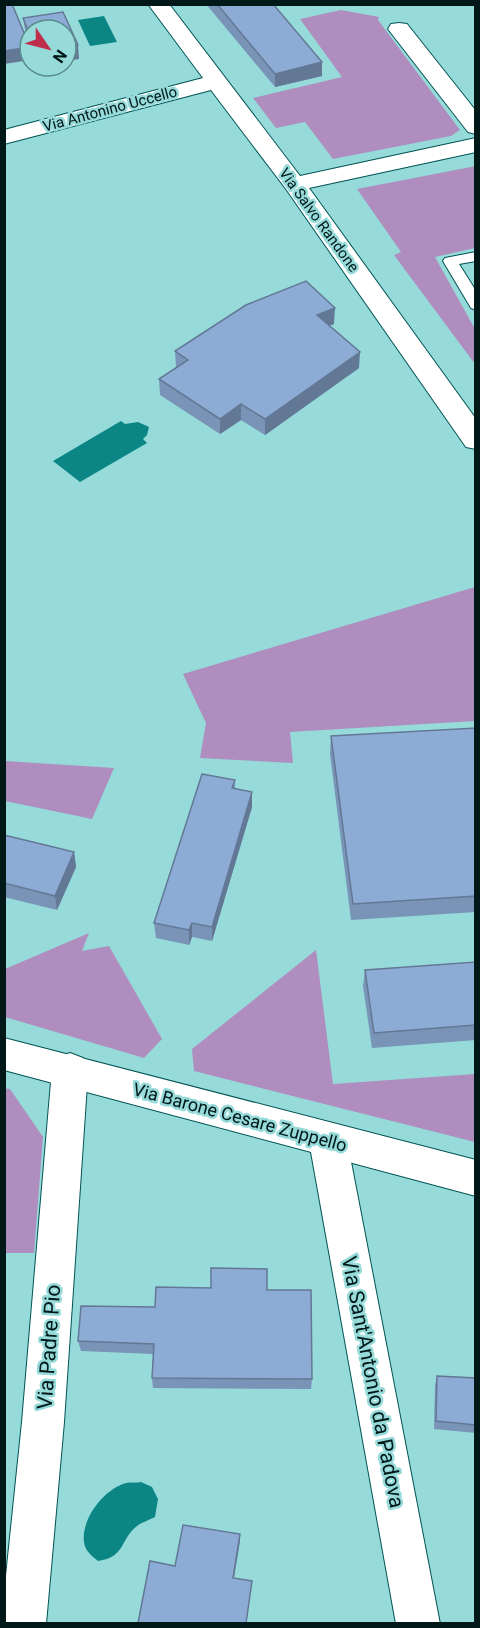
<svg xmlns="http://www.w3.org/2000/svg" width="480" height="1628" font-family="Roboto,sans-serif">
  <style>
    .green { fill: #af8dbe }
    .water { fill: #0c8585 }
    .lines { fill: none; stroke-linecap: round; stroke-linejoin: round }
    .lane-casing { stroke: #005354; stroke-width: 2 }
    .street-casing { stroke: #005354; stroke-width: 2 }
    .secondary-casing { stroke: #005354; stroke-width: 2 }
    .lane { fill: #fff; fill-rule: evenodd }
    .street { fill: #fff; fill-rule: evenodd }
    .secondary { fill: #fff; fill-rule: evenodd }
    .wall { fill: #7994b7 }
    .shaded-wall { fill: #637895 }
    .building { fill: #8dacd5; stroke: #637895; stroke-width: 1.5 }
    .labels { text-anchor: middle; dominant-baseline: central; stroke-width: 5; stroke-linejoin: round; paint-order: stroke }
    .far-street-label { font-size: 15px; fill: #001818; stroke: #96dbda }
    .street-label { font-size: 18px; fill: #001818; stroke: #96dbda }
    .near-street-label { font-size: 21px; fill: #001818; stroke: #96dbda }
  </style>
  <rect width="100%" height="100%" fill="#96dbda"/>
  <path class="green" d="M341,10L379,17L378,20L460,130L451,136L333,159L305,122L276,128L253,98L342,77L300,19Z
    M476,166L475,248L435,257L475,329V364L394,255L401,252L357,189Z
    M475,587V721L290,732L293,763L200,758L206,723L183,674Z
    M4,761H5L114,768L92,819L5,801Z
    M89,933L82,951L109,946L162,1039L144,1058L5,1017V969Z
    M316,950L333,1084L475,1074V1142L194,1071L192,1049Z
    M4,1088L10,1089L43,1137L34,1253H5Z"/>
  <path class="water" d="M104,16L117,42L90,46L78,20Z
    M121,421L125,424L138,422L149,427L147,435L143,439L147,443L80,482L53,461Z
    M141,1482L152,1487L158,1499L155,1517C150,1520 142,1522 137,1526C120,1539 126,1557 98,1561C92,1556 85,1551 84,1542C81,1519 104,1489 126,1483C131,1482 136,1483 141,1482Z"/>
  <g class="lines">
    <defs>
      <path id="lane" d="M476,252V261L459,264L476,291V310L471,308L443,261L445,258Z"/>
      <path id="street" d="M148,4H169L300,176L476,138V152L309,188L476,419V449L466,447L286,189L211,90L4,144V130L203,78Z
        M399,23L407,24L476,111V134L468,132L388,29L391,24Z
        M70,1053L83,1058L88,1070L64,1422L46,1624H4V1595L22,1422L52,1070L57,1058Z
        M328,1124L341,1129L347,1141L440,1624H396L309,1141L315,1129Z"/>
      <path id="secondary" d="M4,1038L476,1160V1196L4,1070Z"/>
    </defs>
    <use href="#lane" class="lane-casing"/>
    <use href="#street" class="street-casing"/>
    <use href="#secondary" class="secondary-casing"/>
    <use href="#lane" class="lane"/>
    <use href="#street" class="street"/>
    <use href="#secondary" class="secondary"/>
  </g>
  <path class="wall" d="M206,4H273L322,76L275,87Z
    M23,18L79,59L30,30V60Z
    M334,324L329,326L359,368L265,435L241,420L220,434L160,395L159,379L176,368L175,351Z
    M476,728V912L351,920L330,754L331,736Z
    M235,780V788L252,807L212,941L192,937L189,945L156,938L154,923Z
    M4,835L74,852L76,867L57,910L4,897Z
    M476,962V1040L372,1048L363,986L365,970Z
    M267,1290L312,1379L311,1389L153,1388L152,1378L153,1354L81,1351L78,1341L155,1307Z
    M437,1376L476,1378V1433L434,1429L435,1385Z"/>
  <path class="shaded-wall" d="M78,45L79,59L66,61V47Z
    M30,47V60L4,64V51Z
    M322,62V76L275,87V74Z
    M335,308L334,324L316,331L317,315Z
    M360,352L359,368L265,435V419Z
    M241,404V420L220,434V419Z
    M252,792V807L212,941V927Z
    M74,852L76,867L57,910L55,896Z
    M192,923V937L189,945V930Z
    M240,1534V1541L233,1584V1578Z"/>
  <path class="building" d="M4,4H12L30,47L4,51Z
    M217,4H273L322,62L275,74Z
    M63,12L78,45L66,47V30H30V35L23,18Z
    M306,281L335,308L317,315L360,352L265,419L241,404L220,419L159,379L188,360L175,351L246,305Z
    M476,728V896L353,904L331,736Z
    M202,774L235,780L232,788L252,792L212,927L192,923L189,930L154,923Z
    M4,835L74,852L55,896L4,883Z
    M476,962V1025L374,1033L365,970Z
    M211,1268L267,1269V1290H311L312,1379L152,1378L154,1344L78,1341L81,1306L155,1307L156,1287L211,1288Z
    M437,1376L476,1378V1425L436,1421Z
    M183,1525L240,1534L233,1578L252,1581L246,1623H138L150,1561L175,1566Z"/>
  <g class="labels">
    <g class="far-street-label">
      <text transform="translate(110 109) rotate(-15)">Via Antonino Uccello</text>
      <text transform="translate(319 220) rotate(54)">Via Salvo Randone</text>
    </g>
    <g class="street-label">
      <text transform="translate(240 1117) rotate(15)">Via Barone Cesare Zuppello</text>
    </g>
    <g class="near-street-label">
      <text transform="translate(49 1347) rotate(-86)">Via Padre Pio</text>
      <text transform="translate(373 1382) rotate(79)">Via Sant'Antonio da Padova</text>
    </g>
  </g>
  <rect width="480" height="1628" fill="none" stroke="#001818" stroke-width="12"/>
  <g transform="translate(48 48) rotate(125)"><circle r="28" fill="#96dbda" stroke="#5a8d8c" stroke-width="1.5"/>
  <path d="M0-4.5L10 22L0 15L-10 22Z" fill="#bf2e4a"/>
  <text y="-9" font-size="16" font-weight="bold" text-anchor="middle" fill="#001818">N</text>
  </g>
</svg>
